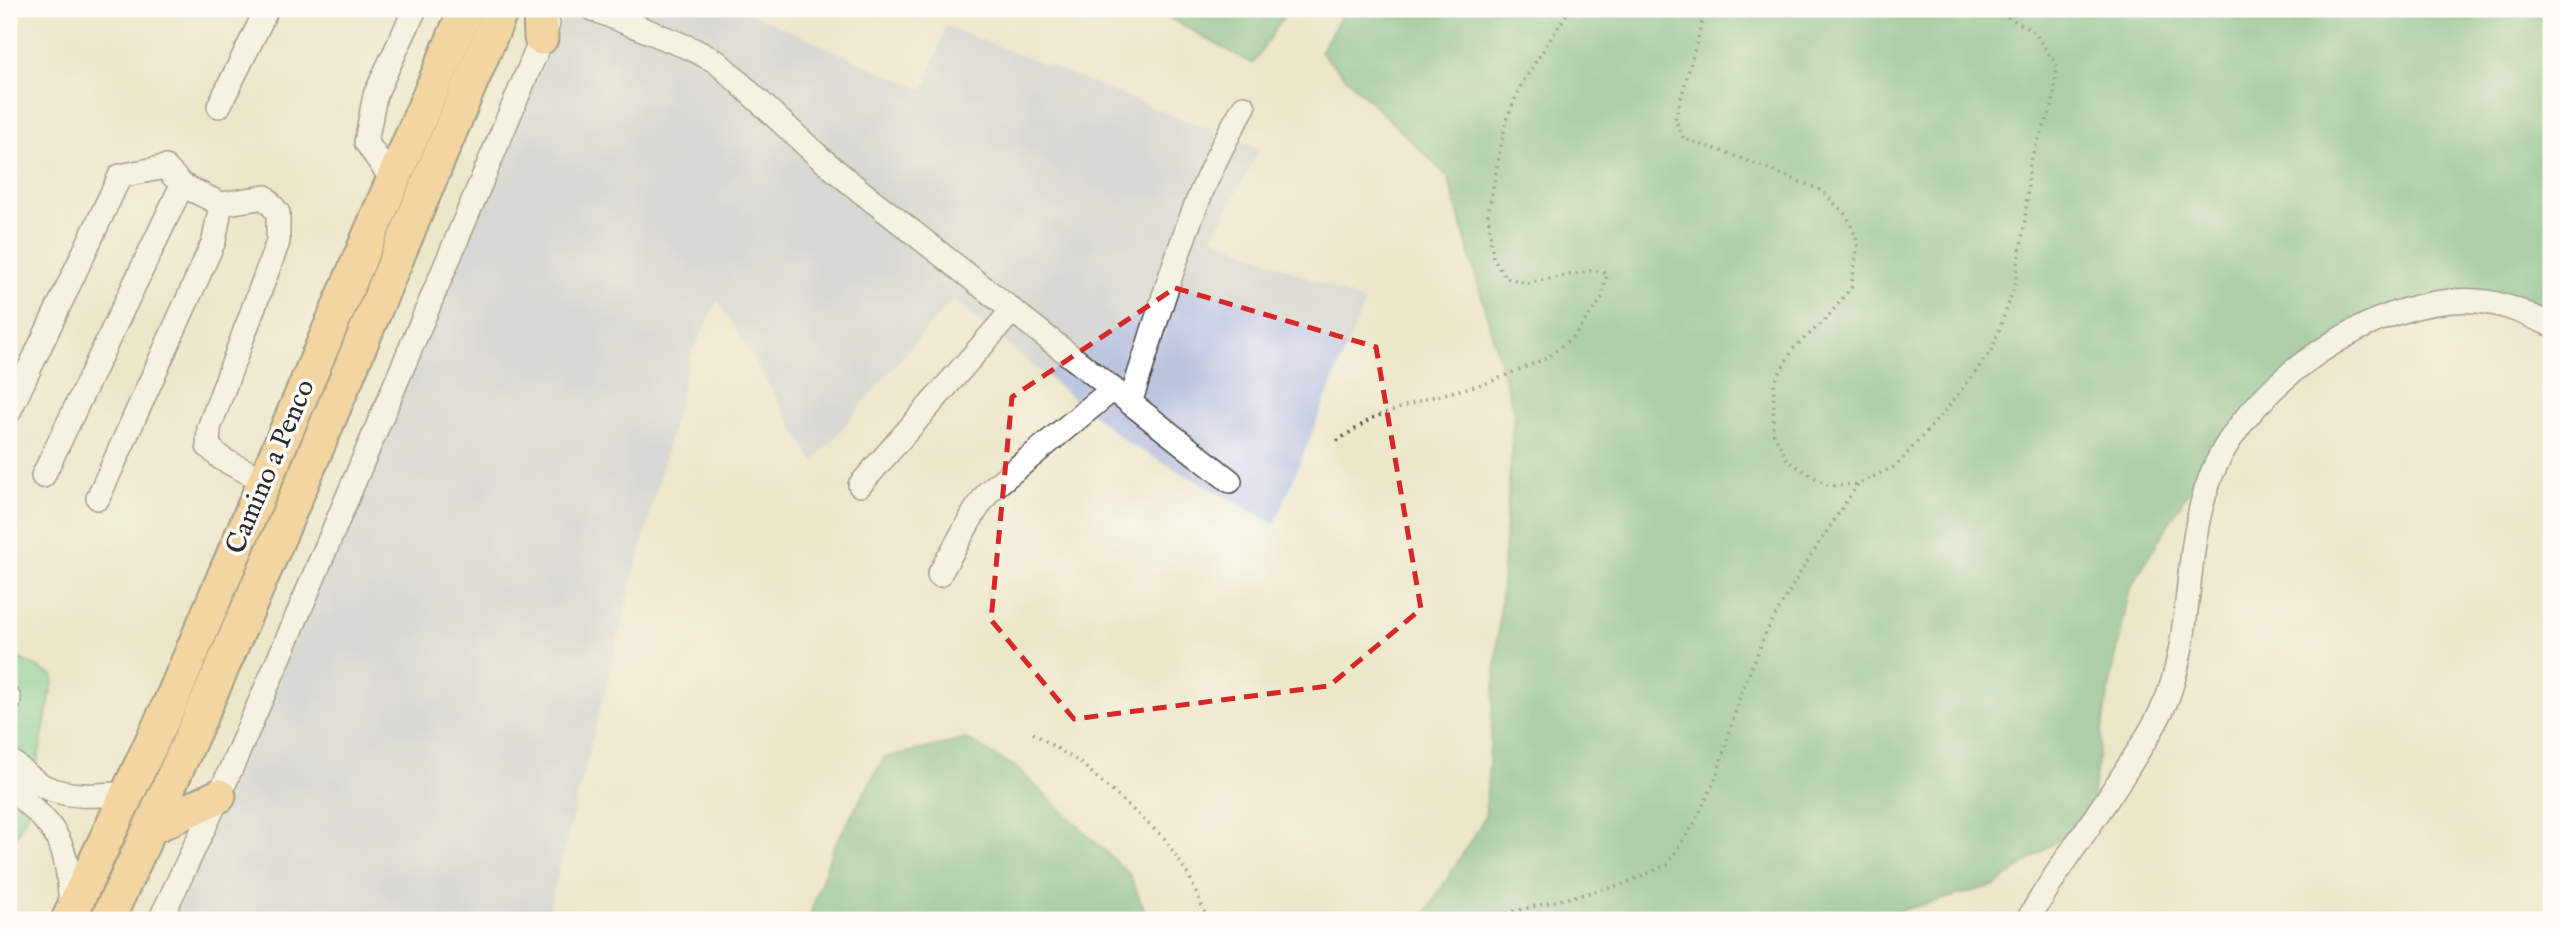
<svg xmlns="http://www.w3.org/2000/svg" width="2560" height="929" font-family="'IM FELL English',serif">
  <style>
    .industrial { fill: #bcc3de }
    .green { fill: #75cf96; stroke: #507d60; stroke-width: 2 }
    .forest { fill: #60b27f; stroke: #466e55; stroke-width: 2 }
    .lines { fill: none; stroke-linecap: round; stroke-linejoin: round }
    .minor-casing { stroke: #484743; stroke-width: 26 }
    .highway-casing { stroke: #484743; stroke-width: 37 }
    .path { stroke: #484743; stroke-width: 3.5; stroke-dasharray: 2 5; stroke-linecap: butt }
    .minor { stroke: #fff; stroke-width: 23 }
    .highway { stroke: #f9bf6d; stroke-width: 33 }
    .marked { fill: none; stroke: #d62828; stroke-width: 5; stroke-dasharray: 14 9; stroke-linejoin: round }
    .labels { text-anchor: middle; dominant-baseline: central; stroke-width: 7; stroke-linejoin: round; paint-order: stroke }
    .street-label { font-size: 28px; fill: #2b2b2b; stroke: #fdfcf7 }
  </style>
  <rect width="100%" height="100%" fill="#fdfcf7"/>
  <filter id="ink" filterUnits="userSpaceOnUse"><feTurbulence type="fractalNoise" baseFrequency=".0143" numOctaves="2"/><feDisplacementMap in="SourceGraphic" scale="14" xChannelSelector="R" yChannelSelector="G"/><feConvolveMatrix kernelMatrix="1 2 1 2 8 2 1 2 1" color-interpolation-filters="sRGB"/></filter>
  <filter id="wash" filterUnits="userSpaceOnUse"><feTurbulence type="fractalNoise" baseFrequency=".00686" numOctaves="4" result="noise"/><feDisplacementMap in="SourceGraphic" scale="28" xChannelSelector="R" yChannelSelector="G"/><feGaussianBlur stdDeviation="1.57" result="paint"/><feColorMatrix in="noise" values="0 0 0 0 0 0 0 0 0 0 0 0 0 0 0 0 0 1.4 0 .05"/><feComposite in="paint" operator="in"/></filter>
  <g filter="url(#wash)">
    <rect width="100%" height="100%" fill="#ede7ca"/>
    <path class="industrial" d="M567,9H741L924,90L946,26L1260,149L1213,237L1365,302L1275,524L1128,443L952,299L814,462L718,300L691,355L546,920H173Z"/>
    <path class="green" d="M9,653L54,676L27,814L9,850Z"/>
    <path class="forest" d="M1153,9H1288L1253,64Z
      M1346,9H2551V330L2467,305L2409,310L2307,363L2249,416L2182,501L2130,588L2105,710L2090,816L1996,885L1865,920H1422L1485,817L1514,413L1448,177L1320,52Z
      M966,739L1017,768L1129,874L1149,920H808L833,848L884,758Z"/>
  </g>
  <g filter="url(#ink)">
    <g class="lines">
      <defs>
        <path id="minor" d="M593,9L692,49L717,62L818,156L859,190L1230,481
          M219,106L267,9
          M393,181L366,142L375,95L415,9
          M221,204L265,197L278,213V242L209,428L208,446L222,459L265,481
          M1130,403C1163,303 1189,198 1244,107
          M9,412L120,176L165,167L182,185L221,204L214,241L98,498
          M43,476L182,185
          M860,485L1012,311
          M939,575L974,513L988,492L1113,389
          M9,699V702
          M9,760C20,768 32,781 45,787C72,799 100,795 128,793
          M9,788C61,830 67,842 71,909
          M160,920L219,796L284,647L548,24
          M2028,920C2059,865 2099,815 2132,761C2145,740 2159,720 2168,696C2193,628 2184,552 2208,484C2240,389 2375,293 2477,301C2504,303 2527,314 2551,325"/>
        <path id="highway" d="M540,9L541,38
          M150,828L219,796
          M68,920L171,701L466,9
          M107,920C249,621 372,313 502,9"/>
      </defs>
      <use href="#minor" class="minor-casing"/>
      <use href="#highway" class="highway-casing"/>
      <path class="path" d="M1706,9L1675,119L1684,139L1725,152L1821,190L1847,216L1858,243L1851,288L1826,319L1793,349L1774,383L1773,432L1788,461L1829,486L1858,484L1896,466L1945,411L1992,350L2014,288L2025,220L2030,160L2053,105L2057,66L2034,32L1994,9
        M1337,441L1372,418L1425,399L1490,382L1547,358L1574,336L1601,300L1607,274L1595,270L1528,283L1506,278L1493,258L1488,214L1506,120L1522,83L1570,9
        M1033,733L1082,764L1165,839L1190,878L1208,920
        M1479,920L1624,884L1667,865L1695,822L1716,778L1740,696L1766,632L1804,566L1858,484"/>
      <use href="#minor" class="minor"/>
      <use href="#highway" class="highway"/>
    </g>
  </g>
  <path d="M0 0H2560V929H0ZM1175,288L1376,347L1421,609L1329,686L1074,719L991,620L1012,397Z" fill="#ede7ca" fill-opacity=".55" fill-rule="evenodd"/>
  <path class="marked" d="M1175,288L1376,347L1421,609L1329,686L1074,719L991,620L1012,397Z"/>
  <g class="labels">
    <g class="street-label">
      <text transform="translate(271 467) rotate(-67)">Camino a Penco</text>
    </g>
  </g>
  <rect width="2560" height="929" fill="none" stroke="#fdfcf7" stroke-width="35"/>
</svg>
